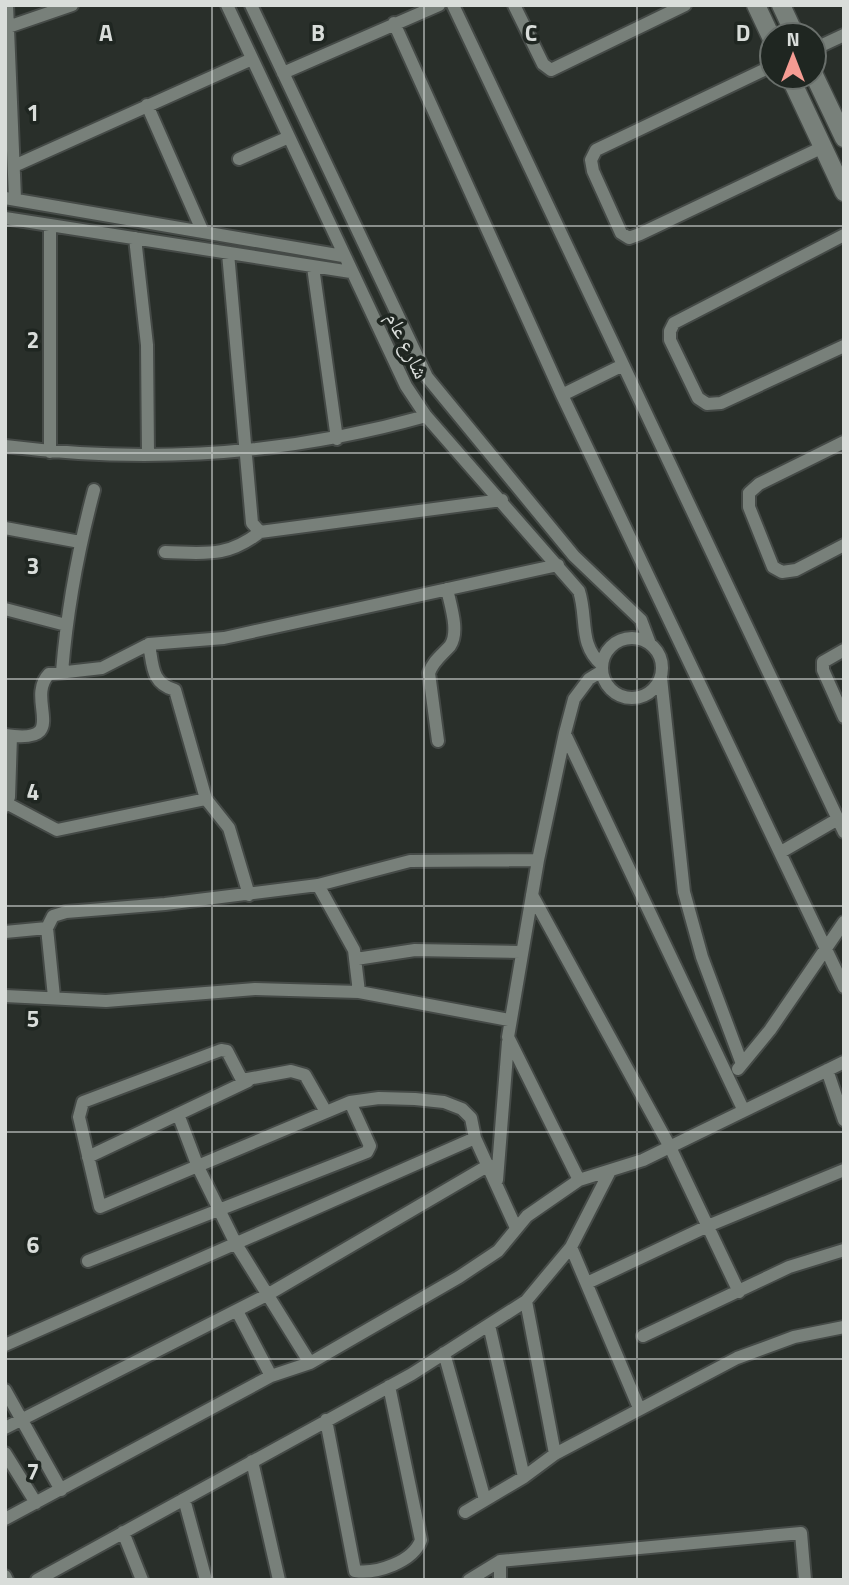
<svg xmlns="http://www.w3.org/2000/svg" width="849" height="1585" font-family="'Titillium Web','Noto Naskh Arabic',sans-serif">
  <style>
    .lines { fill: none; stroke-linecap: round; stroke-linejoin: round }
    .street-casing { stroke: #454a47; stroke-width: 16 }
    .secondary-casing { stroke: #454a47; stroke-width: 21 }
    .street { stroke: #78807a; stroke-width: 12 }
    .secondary { stroke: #78807a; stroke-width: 18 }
    .grid { fill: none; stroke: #d9ddda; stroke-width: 2; stroke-opacity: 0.55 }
    .labels { text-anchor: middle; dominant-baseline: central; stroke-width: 7; stroke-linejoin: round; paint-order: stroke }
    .street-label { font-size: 21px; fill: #d9ddda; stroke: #1f2621 }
    .grid-label { font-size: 23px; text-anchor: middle; font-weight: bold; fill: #d9ddda; stroke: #1f2621; stroke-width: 7; stroke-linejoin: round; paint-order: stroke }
  </style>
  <rect width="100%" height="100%" fill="#292f2a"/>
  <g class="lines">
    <defs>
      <path id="street" d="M7,5L15,199
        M227,5L406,386L426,416L579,591C588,619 578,644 602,665
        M251,5L427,377L574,556L641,620L650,644
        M453,5L844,832
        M514,5L543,64L551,70L685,5
        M394,23L562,395L844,987
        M8,27L72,5
        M814,49L844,35
        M772,66L596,150L591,160L593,171L621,233L629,238L640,234L823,147
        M283,73L439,5
        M147,105L202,230
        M239,159L289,137
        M14,166L252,59
        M5,198L343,256
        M5,218L351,272
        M844,235L674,323L670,331V340L698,398L707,404L721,403L844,346
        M135,238L147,345L148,455
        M228,253L252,523L260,532
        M313,267L337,439
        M562,395L623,365
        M844,442L759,484L749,493V507L773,567L782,572L796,570L844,545
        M5,446C147,464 288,455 426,416
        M50,452V225
        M5,528L80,542
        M165,552C205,553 227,558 260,532L502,500
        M5,609L66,625
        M602 668a30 30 0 1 1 60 0a30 30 0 1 1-60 0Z
        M149,644C153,666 151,683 175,690L206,799L229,828L249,895
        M844,650L823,662V670L844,717
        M62,672C67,610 78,550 94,490
        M661,678L684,892L702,957L742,1064
        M565,734L743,1109
        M5,735C73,745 24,700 49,674L102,668L149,644L224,638L558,565
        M438,741L429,673C433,661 442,655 450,646C460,632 450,604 447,589
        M8,804L57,830L206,799
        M5,806L9,797L11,736
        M781,852L838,819
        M318,885L354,950L359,992
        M532,895L670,1147L739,1292
        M5,932L47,928
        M356,959L415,950L521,952
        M5,996L106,1001L255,989L359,992L509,1020
        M54,997L47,928L53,916L66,912L165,904L318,885L410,861L538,860
        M738,1069L770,1030L844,922
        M827,1070L844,1120
        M326,1112L305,1075L291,1071L242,1080L227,1051L221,1050L83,1102L79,1117L100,1207L350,1102L379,1098L415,1099L444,1102L462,1109L471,1118L475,1138L516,1228
        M178,1114L198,1167L236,1244L310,1363
        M88,1157L248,1081
        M497,1180L508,1042
        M579,1180L508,1037L538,860L565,733L574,699L589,679L602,671
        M571,1247L639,1408
        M88,1261L367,1152L370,1146L350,1102
        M587,1283L710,1225L844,1170
        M526,1301L555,1454
        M237,1311L271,1376
        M489,1325L524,1477
        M643,1336L789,1267L844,1250
        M5,1345L475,1138
        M444,1353L485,1500
        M5,1390L61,1490
        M326,1420L355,1571C377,1574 413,1562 421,1540L389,1386
        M5,1428L267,1295L489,1165
        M5,1453L36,1503
        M252,1461L279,1580
        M184,1499L206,1580
        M465,1512L524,1477L555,1454L737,1358L794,1337L844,1327
        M5,1519L271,1376L310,1363L459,1277L498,1251L527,1216L579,1180L643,1160L844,1062
        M123,1532L142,1580
        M5,1576L7,1580
        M37,1580L412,1374L526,1301L571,1247L610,1171
        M469,1580L500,1561
        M500,1580V1561L801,1533L805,1580"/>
      <path id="secondary" d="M756,5L772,39
        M781,5L795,35
        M814,75L844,138
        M790,77L844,192"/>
    </defs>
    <use href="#street" class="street-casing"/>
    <use href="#secondary" class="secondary-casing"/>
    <use href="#street" class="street"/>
    <use href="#secondary" class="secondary"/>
  </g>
  <path class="grid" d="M212,5V1580M424,5V1580M637,5V1580M5,226H844M5,453H844M5,679H844M5,906H844M5,1132H844M5,1359H844"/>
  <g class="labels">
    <g class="street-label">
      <text transform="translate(408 345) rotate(64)">شارع عام</text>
    </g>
  </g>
  <g class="grid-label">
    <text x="106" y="41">A</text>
    <text x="318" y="41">B</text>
    <text x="531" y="41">C</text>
    <text x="743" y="41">D</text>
    <text x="33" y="121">1</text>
    <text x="33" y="348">2</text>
    <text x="33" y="574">3</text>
    <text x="33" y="800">4</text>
    <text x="33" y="1027">5</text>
    <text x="33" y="1253">6</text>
    <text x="33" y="1480">7</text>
  </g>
  <rect width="849" height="1585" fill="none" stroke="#d9ddda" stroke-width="14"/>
  <g transform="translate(793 56)"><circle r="33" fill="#1f2621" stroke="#696f6b" stroke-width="2"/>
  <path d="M0-5L12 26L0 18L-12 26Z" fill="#f59c93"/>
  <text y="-10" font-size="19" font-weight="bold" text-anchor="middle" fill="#d9ddda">N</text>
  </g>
</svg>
